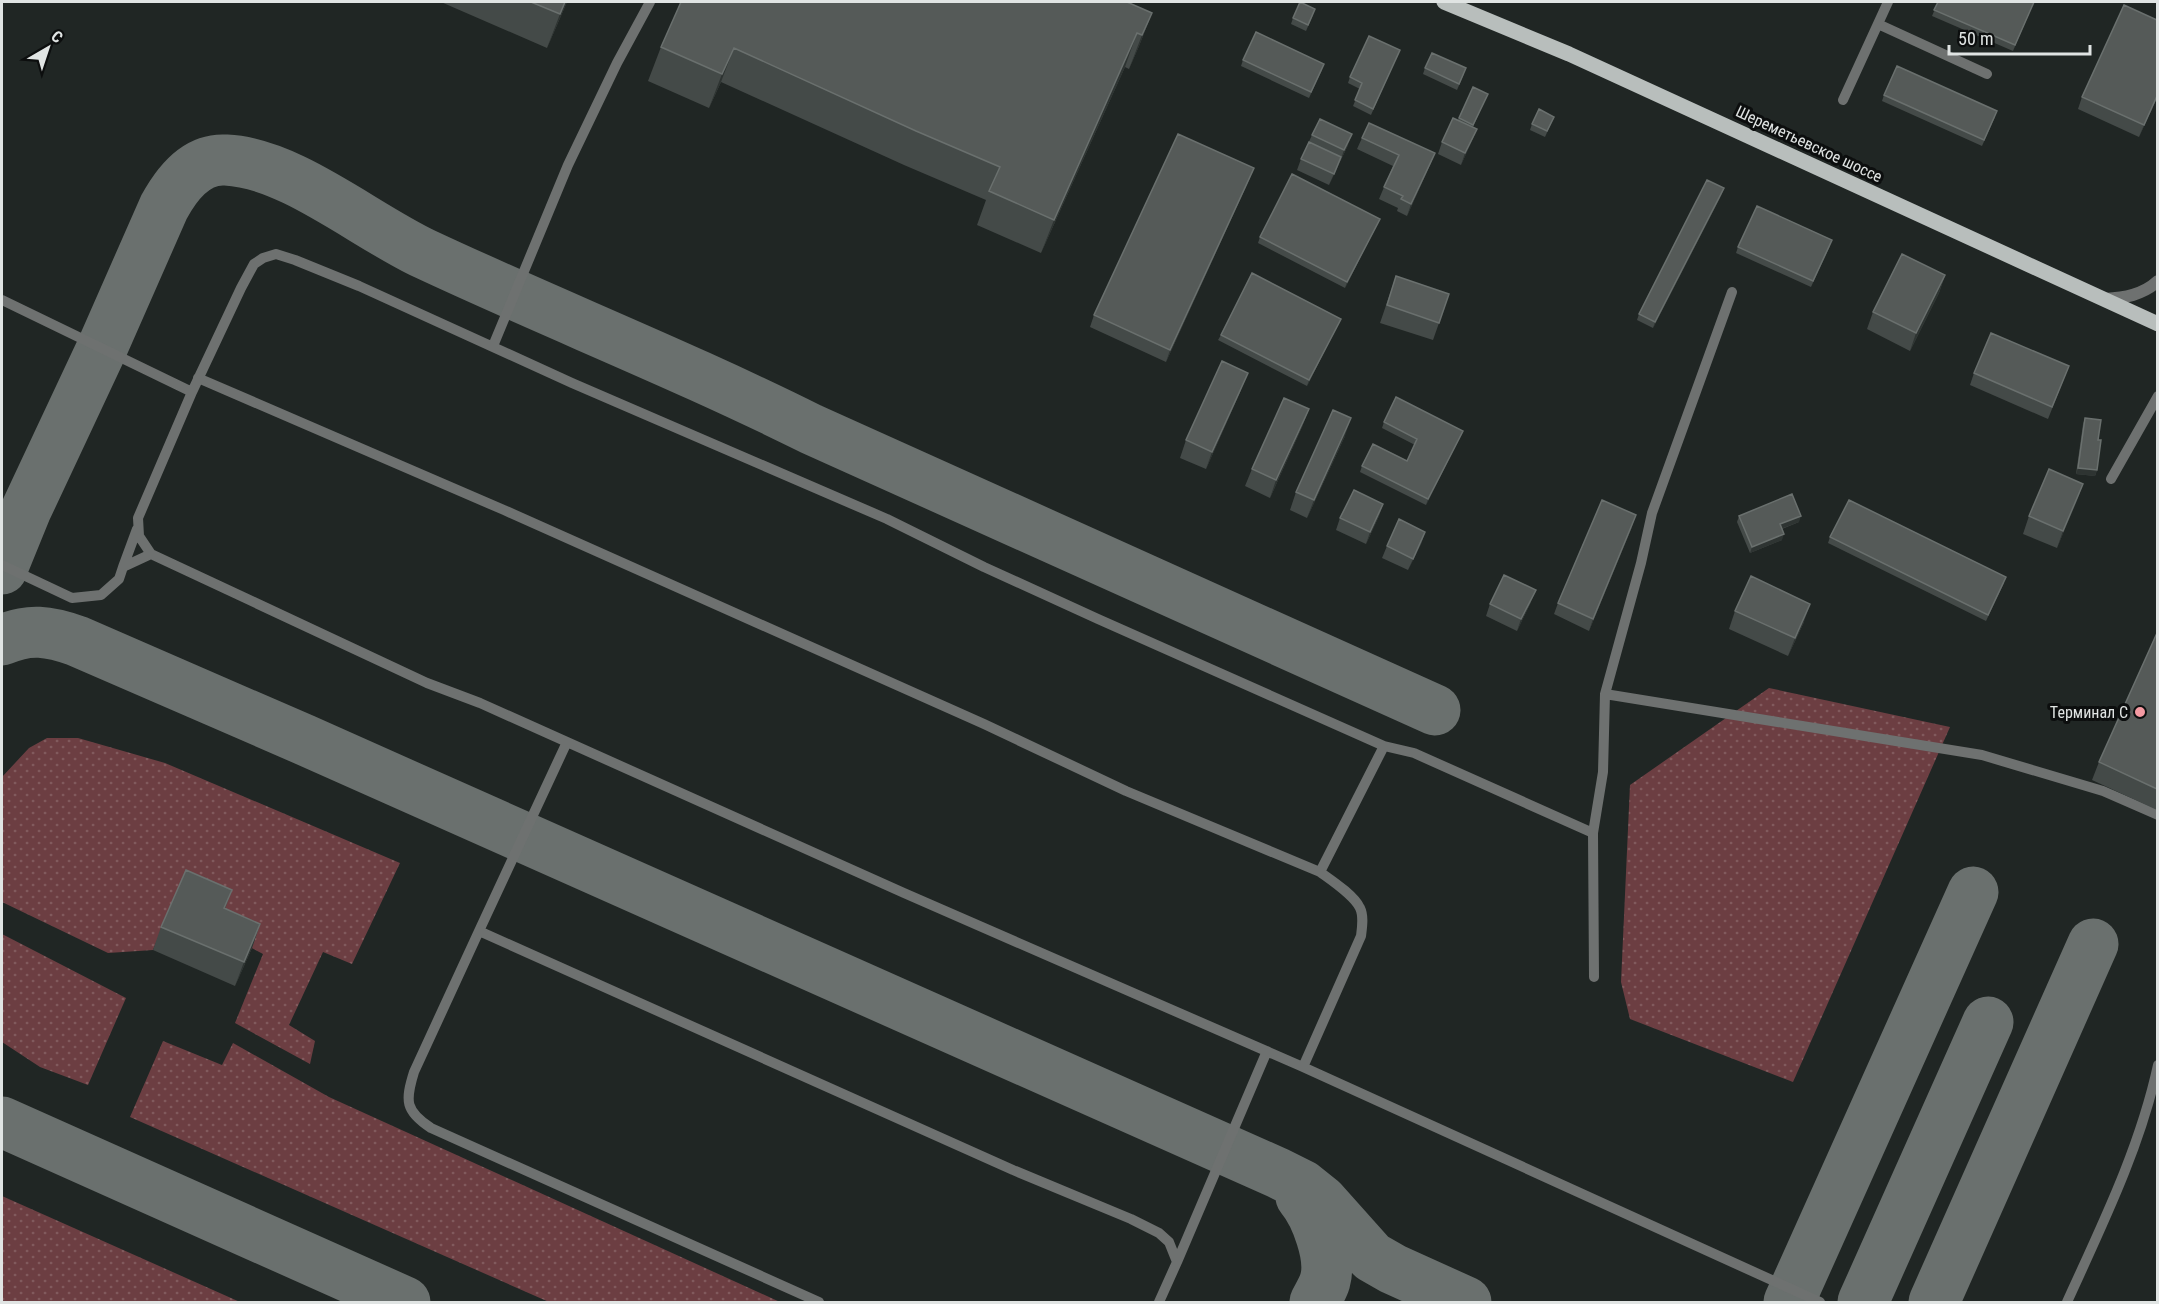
<svg xmlns="http://www.w3.org/2000/svg" width="2159" height="1304" font-family="'Roboto Condensed',sans-serif">
  <style>
    .green { fill: url(#green-dots) }
    .lines { fill: none; stroke-linecap: round; stroke-linejoin: round }
    .taxiway { stroke: #6a706e; stroke-width: 51 }
    .lane { stroke: #6e7170; stroke-width: 10 }
    .street { stroke: #6e7170; stroke-width: 12 }
    .primary { stroke: #b8bebc; stroke-width: 15 }
    .wall { fill: #444a48 }
    .shaded-wall { fill: #2e3432 }
    .building { fill: #555a58; stroke: #6a706e; stroke-width: 1.5 }
    .poi-dot { fill: #f49aa2; stroke: #0c0e0e; stroke-width: 2 }
    .labels { text-anchor: middle; dominant-baseline: central; stroke-width: 6; stroke-linejoin: round; paint-order: stroke }
    .street-label { font-size: 16px; fill: #e0e4e3; stroke: #0c0e0e }
    .poi-label { font-size: 16px; fill: #e0e4e3; stroke: #0c0e0e; text-anchor: end }
  </style>
  <defs>
    <pattern id="green-dots" width="8" height="8" patternUnits="userSpaceOnUse" patternTransform="scale(1.5)"><rect width="8" height="8" fill="#6c3e42"/><path d="M2 2h.1M6 6h.1" fill="none" stroke="#815a5d" stroke-width="1.8" stroke-linecap="round"/></pattern>
  </defs>
  <rect width="100%" height="100%" fill="#202624"/>
  <path class="green" d="M1769,688L1950,727L1793,1082L1630,1019L1621,982L1630,785Z
    M47,738H78L165,763L400,863L352,964L323,952L289,1025L315,1041L310,1064L235,1023L263,954L248,946L177,893L153,950L108,953L2,902V777L29,748Z
    M2,934L126,998L88,1085L40,1067L2,1042Z
    M163,1041L222,1065L233,1043L329,1097L780,1302H549L130,1117Z
    M2,1196L240,1302H2Z"/>
  <g class="lines">
    <path class="taxiway" d="M2,569L26,510L102,348L164,207C177,183 196,158 226,160C291,163 365,226 425,254C553,314 685,366 811,429L1435,710
      M2,640C29,628 49,631 77,641L305,740L1278,1173L1302,1185L1322,1201L1372,1257L1393,1269L1466,1302
      M2,1122L405,1302
      M1301,1197C1316,1215 1332,1257 1325,1281C1323,1288 1318,1296 1315,1302
      M1789,1302L1973,892
      M1863,1302L1988,1022
      M1934,1302L2093,944"/>
    <path class="lane" d="M1878,24L1987,74
      M1843,100L1888,2
      M2,300L192,392
      M493,346L568,165L617,63L650,2
      M198,378L504,510L984,724L1126,791L1320,872
      M2111,479L2158,396
      M2,565L72,598L101,595L119,579L123,567L151,554
      M123,567L137,529
      M1605,694L1982,755L2103,791L2158,815
      M567,742L479,931L1013,1170L1131,1219L1159,1233L1169,1242L1177,1262L1159,1302
      M1593,833L1603,772L1605,694L1641,563L1652,513L1732,292
      M479,931L414,1072C405,1101 405,1111 431,1128L819,1302
      M1594,977L1593,833L1414,753L1384,746L1320,872C1331,880 1354,895 1360,908C1364,916 1362,928 1361,936L1303,1067L1820,1302
      M1303,1067L904,893L480,703L427,683L151,554L139,536L138,518L192,392L241,288L254,264L263,258L276,254L295,260L359,286L572,383L887,519L984,567L1098,619L1384,746
      M1177,1262L1267,1051
      M2067,1302C2102,1225 2140,1148 2158,1065"/>
    <path class="street" d="M2105,299C2124,298 2143,295 2158,281"/>
    <path class="primary" d="M1444,2L1569,54L2158,324"/>
  </g>
  <path class="wall" d="M441,2H567L547,48Z
    M1938,2H2034L2013,51L1932,16Z
    M1152,13L1139,46L1129,69L1125,67L1041,253L977,225L986,200L904,165L721,82L709,108L648,81L661,47Z
    M1313,15L1306,31L1291,24L1293,18Z
    M1400,50L1371,115L1353,106L1360,89L1348,83L1350,77Z
    M1243,60L1322,70L1309,98L1241,66Z
    M1425,68L1464,74L1457,90L1423,74Z
    M1473,87L1485,100L1473,127L1477,129L1461,165L1438,154L1442,142L1458,120Z
    M1884,95L1995,117L1982,146L1882,101Z
    M2082,97L2157,98L2139,137L2078,109Z
    M1554,117L1545,137L1530,130L1532,124Z
    M1312,135L1348,145L1329,185L1297,170L1301,159Z
    M1362,138L1435,153L1430,165L1407,216L1397,211L1398,208L1379,199L1393,166L1357,149Z
    M1254,168L1249,180L1166,362L1090,327L1094,315Z
    M1722,194L1653,328L1637,320L1639,314Z
    M1377,225L1345,288L1258,243L1260,237Z
    M1830,246L1811,287L1736,253L1738,247Z
    M1945,275L1939,293L1910,351L1867,329L1873,312Z
    M1396,276L1439,323L1433,340L1380,323Z
    M1338,325L1307,386L1218,340L1221,335Z
    M2069,366L2048,419L1970,385L1974,373Z
    M1241,390L1206,469L1180,458L1186,440Z
    M1309,409L1302,427L1270,498L1245,486L1252,469Z
    M2085,418L2098,440L2097,470L2095,476L2076,474L2083,424Z
    M1384,422L1463,431L1426,505L1360,472L1362,466L1407,461L1415,445L1382,428Z
    M1345,436L1307,518L1290,510L1296,492Z
    M2083,484L2057,548L2023,534L2029,516Z
    M1383,504L1379,516L1366,544L1336,530L1340,518Z
    M1739,516L1799,522L1782,529V540L1750,553L1737,522Z
    M1632,527L1589,631L1554,614L1558,603Z
    M1425,532L1421,544L1408,570L1382,558L1387,546Z
    M1830,537L2004,583L1986,621L1828,543Z
    M1531,602L1517,631L1486,616L1490,604Z
    M1735,611L1804,622L1788,656L1729,629Z
    M2157,633V810L2092,780L2099,762Z
    M232,890L225,909L260,924L252,948L235,986L153,950L161,927Z"/>
  <path class="shaded-wall" d="M565,2H567L547,48L560,14Z
    M1152,13L1139,46L1129,69L1142,35Z
    M1137,33L1125,67L1041,253L1054,220Z
    M734,48L721,82L709,108L722,74Z
    M2157,96V98L2139,137L2144,125Z
    M1477,129L1472,141L1461,165L1465,153Z
    M1352,134L1348,145L1340,162L1344,150Z
    M1435,153L1430,165L1407,216L1411,204Z
    M1341,157L1337,169L1329,185L1334,174Z
    M1254,168L1249,180L1166,362L1170,350Z
    M1724,188L1722,194L1653,328L1655,322Z
    M1380,219L1377,225L1345,288L1347,282Z
    M1945,275L1939,293L1910,351L1916,333Z
    M1341,319L1338,325L1307,386L1309,380Z
    M1248,373L1241,390L1206,469L1212,452Z
    M1309,409L1302,427L1270,498L1276,480Z
    M1351,418L1345,436L1307,518L1314,500Z
    M1463,431L1426,505L1428,499Z
    M2078,468L2097,470L2095,476L2076,474Z
    M2083,484L2077,501L2057,548L2063,531Z
    M1383,504L1379,516L1366,544L1370,532Z
    M1636,515L1632,527L1589,631L1593,619Z
    M1801,516L1799,522L1778,530L1780,524Z
    M1425,532L1421,544L1408,570L1413,559Z
    M1784,534L1782,540L1750,553L1752,547Z
    M1536,590L1531,602L1517,631L1521,619Z
    M1810,604L1804,622L1788,656L1795,638Z
    M260,924L252,948L235,986L244,962Z"/>
  <path class="building" d="M531,2H565L560,14Z
    M681,2H1127L1152,13L1142,35L1137,33L1054,220L989,191L1000,167L916,131L734,48L722,74L661,47Z
    M1300,2L1315,9L1308,25L1293,18Z
    M1938,2H2034L2015,45L1934,10Z
    M2124,5L2157,20V96L2144,125L2082,97Z
    M1256,32L1324,64L1311,92L1243,60Z
    M1369,36L1400,50L1373,109L1355,100L1362,83L1350,77Z
    M1432,53L1466,68L1459,84L1425,68Z
    M1897,66L1997,111L1984,140L1884,95Z
    M1473,87L1488,94L1473,125L1459,118Z
    M1539,109L1554,117L1547,131L1532,124Z
    M1453,118L1477,129L1465,153L1442,142Z
    M1320,119L1352,134L1344,150L1312,135Z
    M1369,123L1435,153L1411,204L1401,199L1403,196L1384,187L1399,155L1362,138Z
    M1178,134L1254,168L1170,350L1094,315Z
    M1309,142L1341,157L1334,174L1301,159Z
    M1292,174L1380,219L1347,282L1260,237Z
    M1707,180L1724,188L1655,322L1639,314Z
    M1757,206L1832,240L1813,281L1738,247Z
    M1902,254L1945,275L1916,333L1873,312Z
    M1252,273L1341,319L1309,380L1221,335Z
    M1396,276L1449,294L1439,323L1387,305Z
    M1991,333L2069,366L2052,407L1974,373Z
    M1222,361L1248,373L1212,452L1186,440Z
    M1396,397L1463,431L1428,499L1362,466L1373,444L1407,461L1417,439L1384,422Z
    M1284,398L1309,409L1276,480L1252,469Z
    M1333,410L1351,418L1314,500L1296,492Z
    M2085,418L2101,420L2098,440H2101L2097,470L2078,468Z
    M2049,469L2083,484L2063,531L2029,516Z
    M1354,490L1383,504L1370,532L1340,518Z
    M1792,494L1801,516L1780,524L1784,534L1752,547L1739,516Z
    M1602,500L1636,515L1593,619L1558,603Z
    M1849,500L2006,577L1988,615L1830,537Z
    M1399,519L1425,532L1413,559L1387,546Z
    M1504,575L1536,590L1521,619L1490,604Z
    M1751,576L1810,604L1795,638L1735,611Z
    M2157,633V789L2099,762Z
    M186,870L232,890L224,908L260,924L244,962L161,927Z"/>
  <circle class="poi-dot" cx="2140" cy="712" r="6"/>
  <g class="labels">
    <g class="street-label">
      <text transform="translate(1809 144) rotate(25)">Шереметьевское шоссе</text>
    </g>
    <g class="poi-label">
      <text x="2128" y="712">Терминал C</text>
    </g>
  </g>
  <rect width="2159" height="1304" fill="none" stroke="#e0e4e3" stroke-width="6"/>
  <g transform="translate(48 48) rotate(39)" stroke="#0c0e0e" stroke-width="4.5" paint-order="stroke">
  <path d="M0-4.5L10 22L0 15L-10 22Z" fill="#e0e4e3"/>
  <text y="-9" font-size="16" font-weight="bold" text-anchor="middle" fill="#e0e4e3">С</text>
  </g>
  <path d="M1949 45v9h141v-9" fill="none" stroke="#e0e4e3" stroke-width="3"/>
  <text x="1958" y="45" font-size="18" fill="#e0e4e3" stroke="#0c0e0e" stroke-width="4.5" paint-order="stroke">50 m</text>
</svg>
